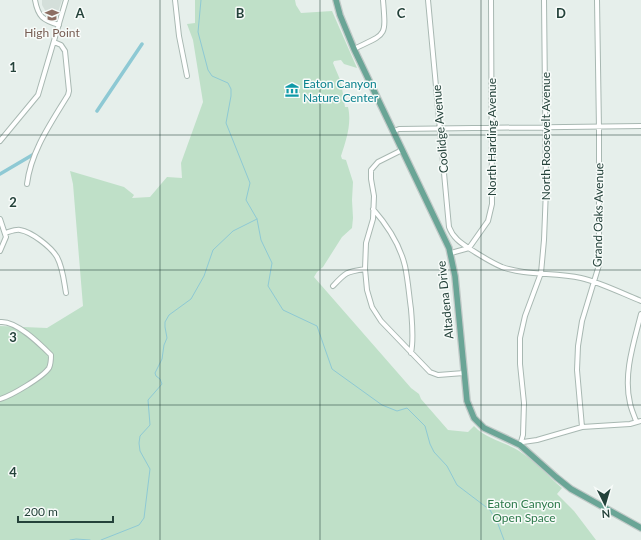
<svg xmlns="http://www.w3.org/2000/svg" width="641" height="540" font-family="Lato,sans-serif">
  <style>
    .built { fill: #d4dfda }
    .green { fill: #bfe0c8 }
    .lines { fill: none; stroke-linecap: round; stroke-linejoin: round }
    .stream { stroke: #8ec9d4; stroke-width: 1 }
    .canal { stroke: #8ec9d4; stroke-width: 3.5 }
    .minor-casing { stroke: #a8b8b2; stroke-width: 6 }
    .major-casing { stroke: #c2cac8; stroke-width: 8 }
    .minor { stroke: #fff; stroke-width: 4 }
    .major { stroke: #6aa596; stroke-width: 5.5 }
    .grid { fill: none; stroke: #24423a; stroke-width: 1; stroke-opacity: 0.55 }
    .labels { text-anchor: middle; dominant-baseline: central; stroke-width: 3; stroke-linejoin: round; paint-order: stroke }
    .education-label { font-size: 12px; fill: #785e54; stroke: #f7fbf9 }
    .culture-label { font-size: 12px; fill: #0d838f; stroke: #f7fbf9; text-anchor: start }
    .street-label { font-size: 12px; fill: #24423a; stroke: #f7fbf9 }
    .park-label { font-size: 12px; fill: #2d7a4b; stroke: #f7fbf9 }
    .grid-label { font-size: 13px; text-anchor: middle; font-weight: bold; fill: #24423a; stroke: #f7fbf9; stroke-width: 3; stroke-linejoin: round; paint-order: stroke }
  </style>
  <rect width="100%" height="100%" fill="#e6efeb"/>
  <path class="built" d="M42,0H62L55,21L50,19L42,5Z"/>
  <path class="green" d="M195,0H295L296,5L301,13L332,11L357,68L344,64L341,60L334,61L333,63L341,82L345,107H348C352,123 346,141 341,156L342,159L346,160L353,182L352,200L353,218L352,228L342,237L323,267L317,272L314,277L411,388L419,394L421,399L448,430L468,432L474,426C487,440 507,442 522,453C536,462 549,477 562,488L557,494L574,511L596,540H0V326L47,328L83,306L73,184L70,171L124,187L134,195L132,198L150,197L167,177L182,178L181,163L203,102L193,40L187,24L195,23Z"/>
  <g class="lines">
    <path class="stream" d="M201,0L198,32L208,70L212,76L228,83L231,89V96L226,123L250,183L246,200L257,219L261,240L272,263L268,286L283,310L317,326L332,369L382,405L397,411L407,408L425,426L430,444L434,452L447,466L457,485L490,510L498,524L504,540
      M70,540L76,539L90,540
      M101,540L139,525L144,518L150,469L140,451L139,443L140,436L150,425L148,400L162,384L160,379L156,376L155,373L162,359L164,345L167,338L165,327V322L169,315L191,299L204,276L213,250L233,231L257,219"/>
    <path class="canal" d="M97,111L142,44
      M0,174L34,154"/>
    <defs>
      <path id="minor" d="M35,0C38,17 43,20 59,25
        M175,0L179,36L187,76
        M428,0L449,227C453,238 461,243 470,249C480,255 490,262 502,267C527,276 555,272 581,278C602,283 621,293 641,301
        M354,49C387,33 386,38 383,0
        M394,131L399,129L641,126
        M0,141L38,95L66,0
        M402,150L378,162L371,170V179L374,196L373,219L366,243L365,269L367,290L372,307L381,321L430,372L438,375L464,373
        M27,184C31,151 51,123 68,95L69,91L65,51L61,45L54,42
        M373,209C387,225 400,245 405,266C408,280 409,295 411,309C412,323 414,339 411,353
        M0,219L6,237L0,251
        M5,233C9,232 16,229 20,230C32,232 51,247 57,257C63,268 64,282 66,293
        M451,253L469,248L488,221L492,204L491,0
        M333,286C346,272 346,272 365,269
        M0,322C16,320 40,344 51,355C51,359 51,364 49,368C43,377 11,396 0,399
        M636,421C634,415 631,409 630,403C623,374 634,342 641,314
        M582,427L577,370L578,346L582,321L599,265V130L597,0
        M520,444L523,442L537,440L582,427L630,424L641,421
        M520,445L523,435L524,403L520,364V338L525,316L541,273L544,240L546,189L544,0"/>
      <path id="major" d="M336,0L340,15L354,49L449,248L455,276L467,401L474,418L484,428L520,445L556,477L571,489L641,528"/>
    </defs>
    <use href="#minor" class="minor-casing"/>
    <use href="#major" class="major-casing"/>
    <use href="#minor" class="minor"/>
    <use href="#major" class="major"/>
  </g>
  <path class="grid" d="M160,0V540M320,0V540M481,0V540M0,135H641M0,270H641M0,405H641"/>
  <defs>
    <symbol id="school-bare" viewBox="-9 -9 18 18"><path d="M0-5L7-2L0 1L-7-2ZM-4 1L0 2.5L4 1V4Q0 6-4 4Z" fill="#8d6e63" stroke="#f7fbf9" stroke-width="2.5" paint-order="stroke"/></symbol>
    <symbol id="museum-bare" viewBox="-9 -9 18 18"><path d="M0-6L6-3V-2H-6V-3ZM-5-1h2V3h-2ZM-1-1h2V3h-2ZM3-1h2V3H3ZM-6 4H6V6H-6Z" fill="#0f9aa8" stroke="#f7fbf9" stroke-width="2.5" paint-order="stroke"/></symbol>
  </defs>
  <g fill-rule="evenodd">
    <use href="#school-bare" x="42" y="5" width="20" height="20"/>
    <use href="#museum-bare" x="282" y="80" width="20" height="20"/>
  </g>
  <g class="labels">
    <g class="education-label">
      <text x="52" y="32">High Point</text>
    </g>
    <g class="culture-label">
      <text x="303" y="83">Eaton Canyon<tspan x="303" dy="14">Nature Center</tspan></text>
    </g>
    <g class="street-label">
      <text transform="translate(440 129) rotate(-95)">Coolidge Avenue</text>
      <text transform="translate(545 136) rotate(-90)">North Roosevelt Avenue</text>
      <text transform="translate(491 137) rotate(-90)">North Harding Avenue</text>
      <text transform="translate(598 215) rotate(-89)">Grand Oaks Avenue</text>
      <text transform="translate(445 300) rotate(-96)">Altadena Drive</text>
    </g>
    <g class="park-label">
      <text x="524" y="503">Eaton Canyon<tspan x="524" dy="14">Open Space</tspan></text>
    </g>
  </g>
  <g class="grid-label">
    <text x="80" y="18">A</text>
    <text x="240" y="18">B</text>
    <text x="401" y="18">C</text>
    <text x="561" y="18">D</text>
    <text x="13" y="72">1</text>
    <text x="13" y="207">2</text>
    <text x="13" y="342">3</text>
    <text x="13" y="477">4</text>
  </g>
  <g transform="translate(605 504) rotate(175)" stroke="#f7fbf9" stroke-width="3" paint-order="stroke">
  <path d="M0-3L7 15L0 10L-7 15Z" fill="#24423a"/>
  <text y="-6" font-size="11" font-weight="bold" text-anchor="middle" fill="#24423a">N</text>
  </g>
  <path d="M18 516v6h95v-6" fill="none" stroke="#24423a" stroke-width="2"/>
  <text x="24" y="516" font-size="12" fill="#24423a" stroke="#f7fbf9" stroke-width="3" paint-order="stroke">200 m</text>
</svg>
